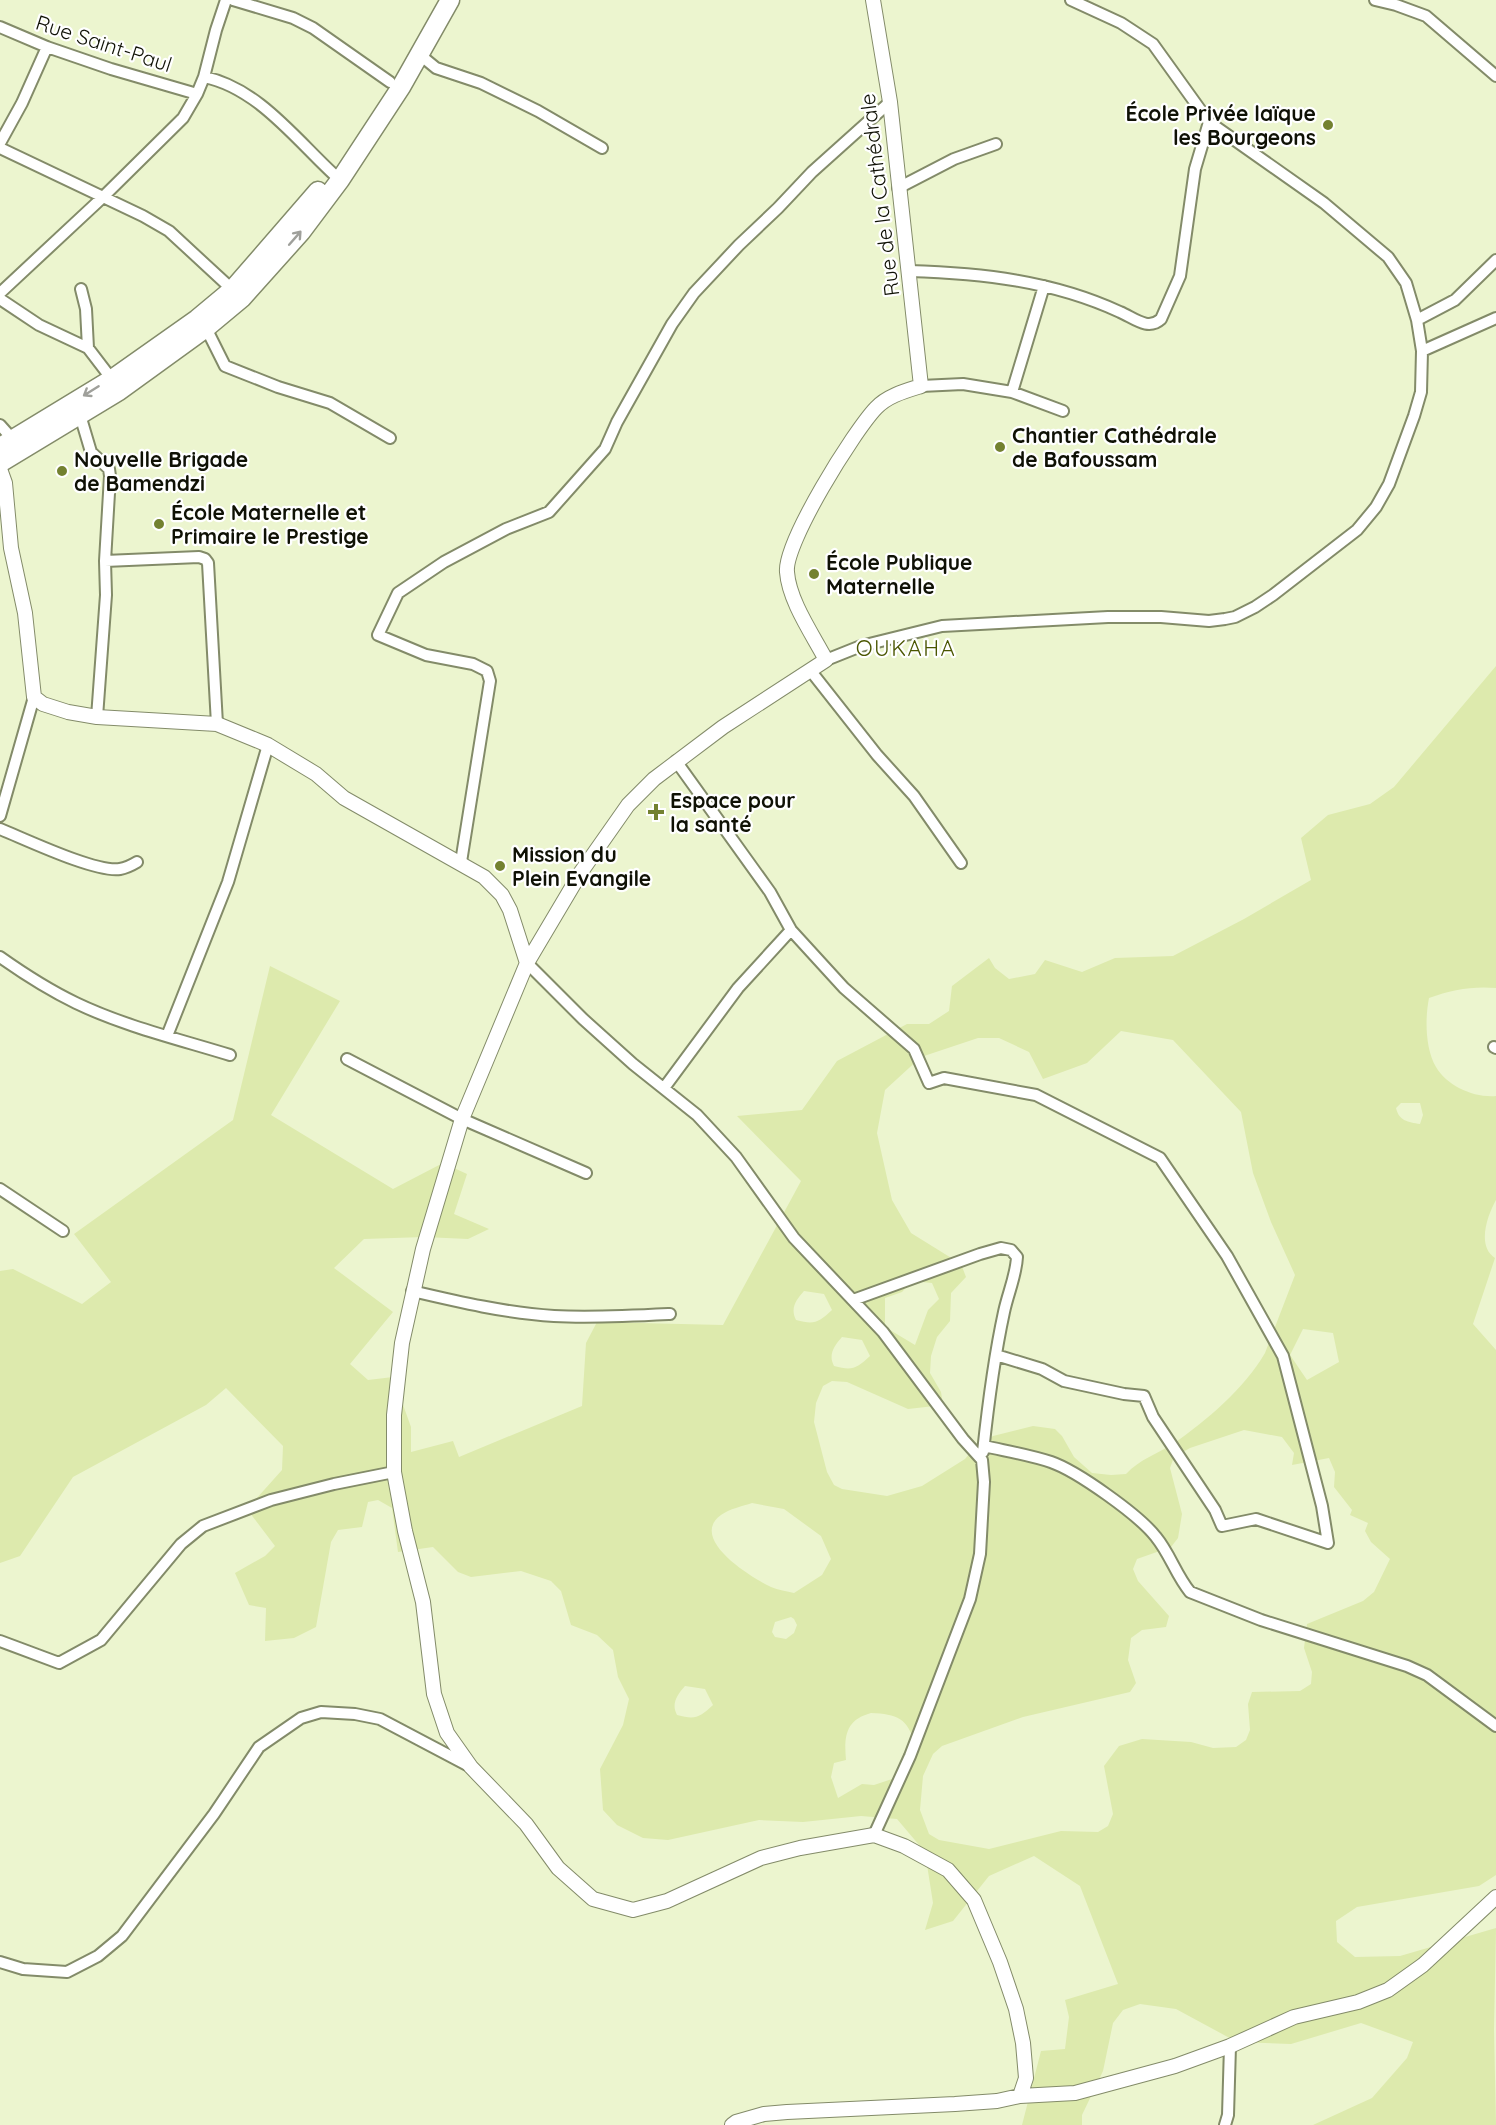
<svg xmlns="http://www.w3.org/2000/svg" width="1496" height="2125" font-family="Quicksand,sans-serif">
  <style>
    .green { fill: #ddeaad; fill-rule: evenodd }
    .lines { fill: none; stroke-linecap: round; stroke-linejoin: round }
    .minor-casing { stroke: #838b69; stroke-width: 14 }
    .tertiary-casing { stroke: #838b69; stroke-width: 16 }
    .primary-casing { stroke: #838b69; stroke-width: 21 }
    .minor { stroke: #fff; stroke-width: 10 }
    .tertiary { stroke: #fff; stroke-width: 14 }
    .primary { stroke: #fff; stroke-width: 18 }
    .oneway { stroke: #9fa09b }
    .poi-dot { fill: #738130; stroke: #fff; stroke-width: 2 }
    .labels { text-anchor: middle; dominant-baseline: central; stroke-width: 4.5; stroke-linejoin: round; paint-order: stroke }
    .street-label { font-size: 21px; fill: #0f1105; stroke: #fff }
    .poi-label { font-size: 21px; font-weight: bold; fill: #0f1105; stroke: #fff; text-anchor: start }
    .neighbourhood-label { font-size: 22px; letter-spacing: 1.5px; fill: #4a5600; stroke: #fff }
  </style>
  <rect width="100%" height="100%" fill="#ecf5cf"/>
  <path class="green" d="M1496,666V988C1472,986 1451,990 1429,998C1425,1018 1425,1048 1436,1067C1447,1086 1474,1098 1496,1096V1200C1488,1214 1476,1246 1495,1258L1473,1324L1496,1350V1875L1479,1886L1357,1907L1336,1921L1337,1942L1355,1957L1400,1956L1496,1928L1494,2029L1496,2125H1313L1372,2098L1407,2058L1413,2042L1361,2023L1291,2044L1237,2042L1176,2009L1140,2004L1123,2010L1113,2023L1103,2071L1082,2115V2125H1022L1041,2051L1065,2049L1069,2017L1065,2000L1118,1984L1080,1886L1034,1856L989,1876L953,1921L925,1930L933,1903L925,1852L897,1819L861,1816L803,1822L759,1820L668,1840L643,1838L617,1825L603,1810L600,1769L623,1725L629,1699L618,1677L613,1650L597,1635L571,1625L561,1591L551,1581L521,1571L471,1577L458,1572L433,1547L398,1552L392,1508L378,1500L368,1502L362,1527L338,1530L331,1542L316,1627L294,1638L265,1641L266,1608L249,1605L235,1573L265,1556L275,1546L247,1509L282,1470L283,1446L226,1388L206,1405L73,1477L20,1556L0,1563V1271L13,1269L82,1304L111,1282L74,1234L233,1120L270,966L340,1001L271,1115L393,1189L443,1163L467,1174L454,1214L489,1229L468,1239L424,1237L364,1239L334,1268L393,1312L350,1364L368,1380L393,1377L411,1427V1452L453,1441L459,1457L582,1406L586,1343L597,1322L723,1325L801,1181L737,1116L802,1110L837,1061L907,1024H929L949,1011L952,986L989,958L995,968L1009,979L1035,974L1045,960L1082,972L1115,958L1173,956L1244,919L1311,880L1301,838L1328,815L1370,804L1394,787ZM1121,1031L1173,1040L1241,1112L1253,1173L1271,1222L1295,1275L1265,1353C1244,1389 1207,1420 1173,1444C1157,1454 1140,1459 1126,1474L1111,1475L1092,1473L1074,1457L1062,1436L1055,1429L1033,1426L993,1436L971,1452L965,1459L922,1486L887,1496L842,1489L834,1485L827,1472L814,1422L816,1403L823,1386L832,1381L847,1382L908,1409L943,1405L941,1392L930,1373L931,1356L937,1337L950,1321L951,1293L966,1277L961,1264L911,1233L892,1200L877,1133L885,1090L921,1057L978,1038H999L1029,1052L1043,1079L1087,1063ZM1401,1103H1420L1423,1115L1420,1124C1408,1122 1399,1121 1396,1108ZM912,1281L932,1283L939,1299L928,1310L915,1345L885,1327V1298L902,1292ZM804,1291L824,1294L832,1310C818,1323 814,1325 796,1320C790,1308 796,1300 804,1291ZM1303,1329L1333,1333L1339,1362L1307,1380L1290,1355ZM842,1337L862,1340L870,1356C856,1369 852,1371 834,1366C828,1355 834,1346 842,1337ZM1244,1430L1282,1437L1294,1453L1292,1465L1329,1458L1335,1472L1334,1487L1352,1510L1350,1515L1368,1523L1365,1531L1371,1542L1390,1559L1374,1592L1363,1601L1307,1624L1304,1648L1312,1672L1311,1684L1300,1691L1252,1692L1248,1704L1250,1730L1246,1740L1236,1747L1213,1748L1191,1742L1142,1739L1119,1746L1104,1766L1113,1814L1108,1826L1098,1832L1061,1831L989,1849L939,1840L929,1834L920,1810L923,1776L933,1754L942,1746L1023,1717L1130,1692L1136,1683L1128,1660L1131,1638L1142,1630L1166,1627L1169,1616L1138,1581L1133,1569L1137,1559L1171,1547L1178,1538L1182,1514L1170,1468L1174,1457L1190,1448ZM752,1503L784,1509L821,1536L831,1559L822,1575L794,1593C787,1591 778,1590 771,1587C752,1578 688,1539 721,1515C729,1509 743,1506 752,1503ZM791,1617L794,1619L797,1625L794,1633L786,1639L775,1637L772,1632L775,1622ZM685,1686L705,1689L713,1705C699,1718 695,1720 677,1715C671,1704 677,1695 685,1686ZM871,1713C897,1714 908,1718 915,1745L895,1778L874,1785L862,1784L838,1798L831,1777L834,1763L846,1760C844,1737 845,1720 871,1713Z"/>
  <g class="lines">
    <defs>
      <path id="minor" d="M233,0L293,18L313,28L390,82
        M1375,0L1396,5L1426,16L1496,76
        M0,27L47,47L111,69L197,94
        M419,54L436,68L481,83L538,111L602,148
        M204,77C260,88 300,145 340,180
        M0,143L22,103L47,47
        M0,148L143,216L169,231L235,292
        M898,188L954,159L996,144
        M909,271C982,273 1053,281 1120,312C1134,318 1148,331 1161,319L1180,276L1195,169L1209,122
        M81,289L86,309L88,348
        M0,293L103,197L183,118L197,94L204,77L216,30L226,0
        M0,299L39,325L88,348L114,382
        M1417,320L1455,300L1496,260
        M206,328L225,366L278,387L330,403L390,438
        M1422,351L1496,318
        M921,386L963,384L1012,392L1063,411
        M1012,392L1044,286
        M80,415L91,452L109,469L110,476L105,561L106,595L97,717
        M0,425L16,443
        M105,561L199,557L205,559L208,563L217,724
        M826,660L861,646L942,626L1108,617H1161L1209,621L1225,619L1235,617L1255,607L1273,595L1357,530L1376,507L1389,484L1414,416L1421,392L1422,351L1417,320L1406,283L1388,257L1324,203L1209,122L1153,44L1121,23L1071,0
        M810,670L877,755L914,796L961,863
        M676,761L770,892L791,930L844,988L914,1049L929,1083L944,1078L1036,1095L1160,1158L1227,1256L1283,1356L1322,1506L1328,1543L1256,1519L1222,1526L1215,1510L1153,1417L1144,1396L1124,1394L1064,1381L1042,1369L996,1355
        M0,816L34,697
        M0,829C25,839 96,873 120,869C126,868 132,865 137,862
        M461,862L490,681L487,671L473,664L426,655L378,635L398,593L444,562L506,529L549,512L605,449L617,422L672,324L694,293L739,245L778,208L812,172L890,102
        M0,957C24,974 49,990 76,1003C124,1026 178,1039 230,1055
        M527,963L583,1019L633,1064L697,1115L736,1157L794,1238L883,1332L963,1439L982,1460L984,1482L980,1554L970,1599L910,1756L874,1835
        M167,1036L228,882L268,745
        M1494,1047L1496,1048
        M347,1059L462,1119L586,1173
        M664,1088L738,988L791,930
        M0,1189L63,1231
        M412,1291C459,1302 506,1313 554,1316C593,1318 631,1316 670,1314
        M853,1300L980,1254L1001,1248L1011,1250L1017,1257C1016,1276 1008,1293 1004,1312C994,1358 988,1405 983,1452
        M984,1446C1006,1451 1030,1455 1051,1462C1077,1471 1139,1515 1156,1537C1170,1554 1176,1575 1190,1592L1261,1620L1407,1666L1427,1675L1496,1726
        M0,1641L59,1663L101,1640L181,1544L203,1526L271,1500L334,1484L394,1472
        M0,1962L23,1969L67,1972L98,1956L122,1936L214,1814L259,1747L301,1718L321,1712L355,1714L380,1719L471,1767
        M1225,2125L1228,2115L1230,2046"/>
      <path id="tertiary" d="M0,469L5,483L11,548L25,613L34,697L43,704L68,712L97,717L217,724L256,740L268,745L316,774L344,798L484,877L502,895L510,910L527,963
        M1020,2096L1075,2093L1175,2066L1230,2046L1294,2017L1358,2002L1388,1990L1423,1965L1496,1897
        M732,2125L736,2122L764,2114L787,2112L955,2104L997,2101L1020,2096L1026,2078L1023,2043L1016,2009L1000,1962L974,1900L948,1870L904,1846L874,1835L800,1848L761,1858L667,1901L633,1910L593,1899L558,1868L526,1824L471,1767L447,1733L434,1694L423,1602L405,1531L394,1472V1415L402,1343L423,1249L462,1119L527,963L581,872L628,805L654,779L723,727L826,660C813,635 789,601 787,572C784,543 854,431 876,408C887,396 905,391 921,386L890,102L873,0"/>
      <path id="primary" d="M0,447L112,379L197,319L233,289L318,191
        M0,463L119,391L206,328L242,298L301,232L340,180L401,87L450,0"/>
    </defs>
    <use href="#minor" class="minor-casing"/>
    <use href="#tertiary" class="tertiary-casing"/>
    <use href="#primary" class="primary-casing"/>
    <use href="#minor" class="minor"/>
    <use href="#tertiary" class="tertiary"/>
    <use href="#primary" class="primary"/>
  </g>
  <defs><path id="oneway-shaft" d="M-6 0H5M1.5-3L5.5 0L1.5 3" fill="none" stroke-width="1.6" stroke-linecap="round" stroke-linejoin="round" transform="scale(1.5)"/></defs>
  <g class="oneway">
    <use href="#oneway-shaft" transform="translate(295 238) rotate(-49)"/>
    <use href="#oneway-shaft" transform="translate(91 391) rotate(148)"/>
  </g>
  <g class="poi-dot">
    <circle cx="1328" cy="125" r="6"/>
    <circle cx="1000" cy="447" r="6"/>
    <circle cx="62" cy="471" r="6"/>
    <circle cx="159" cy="524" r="6"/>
    <circle cx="814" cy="574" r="6"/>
    <path d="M653 803h6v6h6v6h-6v6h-6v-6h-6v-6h6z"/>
    <circle cx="500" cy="866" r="6"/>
  </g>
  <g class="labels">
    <g class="street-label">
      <text transform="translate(104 43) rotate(18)">Rue Saint-Paul</text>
      <text transform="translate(879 195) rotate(-97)">Rue de la Cathédrale</text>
    </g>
    <g class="poi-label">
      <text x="1316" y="113" text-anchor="end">École Privée laïque<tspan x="1316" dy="24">les Bourgeons</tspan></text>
      <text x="1012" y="435">Chantier Cathédrale<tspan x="1012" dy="24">de Bafoussam</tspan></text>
      <text x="74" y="459">Nouvelle Brigade<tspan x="74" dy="24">de Bamendzi</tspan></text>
      <text x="171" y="512">École Maternelle et<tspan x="171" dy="24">Primaire le Prestige</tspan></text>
      <text x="826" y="562">École Publique<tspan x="826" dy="24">Maternelle</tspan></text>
      <text x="670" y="800">Espace pour<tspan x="670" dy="24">la santé</tspan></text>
      <text x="512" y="854">Mission du<tspan x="512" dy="24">Plein Evangile</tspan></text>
    </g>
    <g class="neighbourhood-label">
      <text x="906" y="648">OUKAHA</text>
    </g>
  </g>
</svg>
